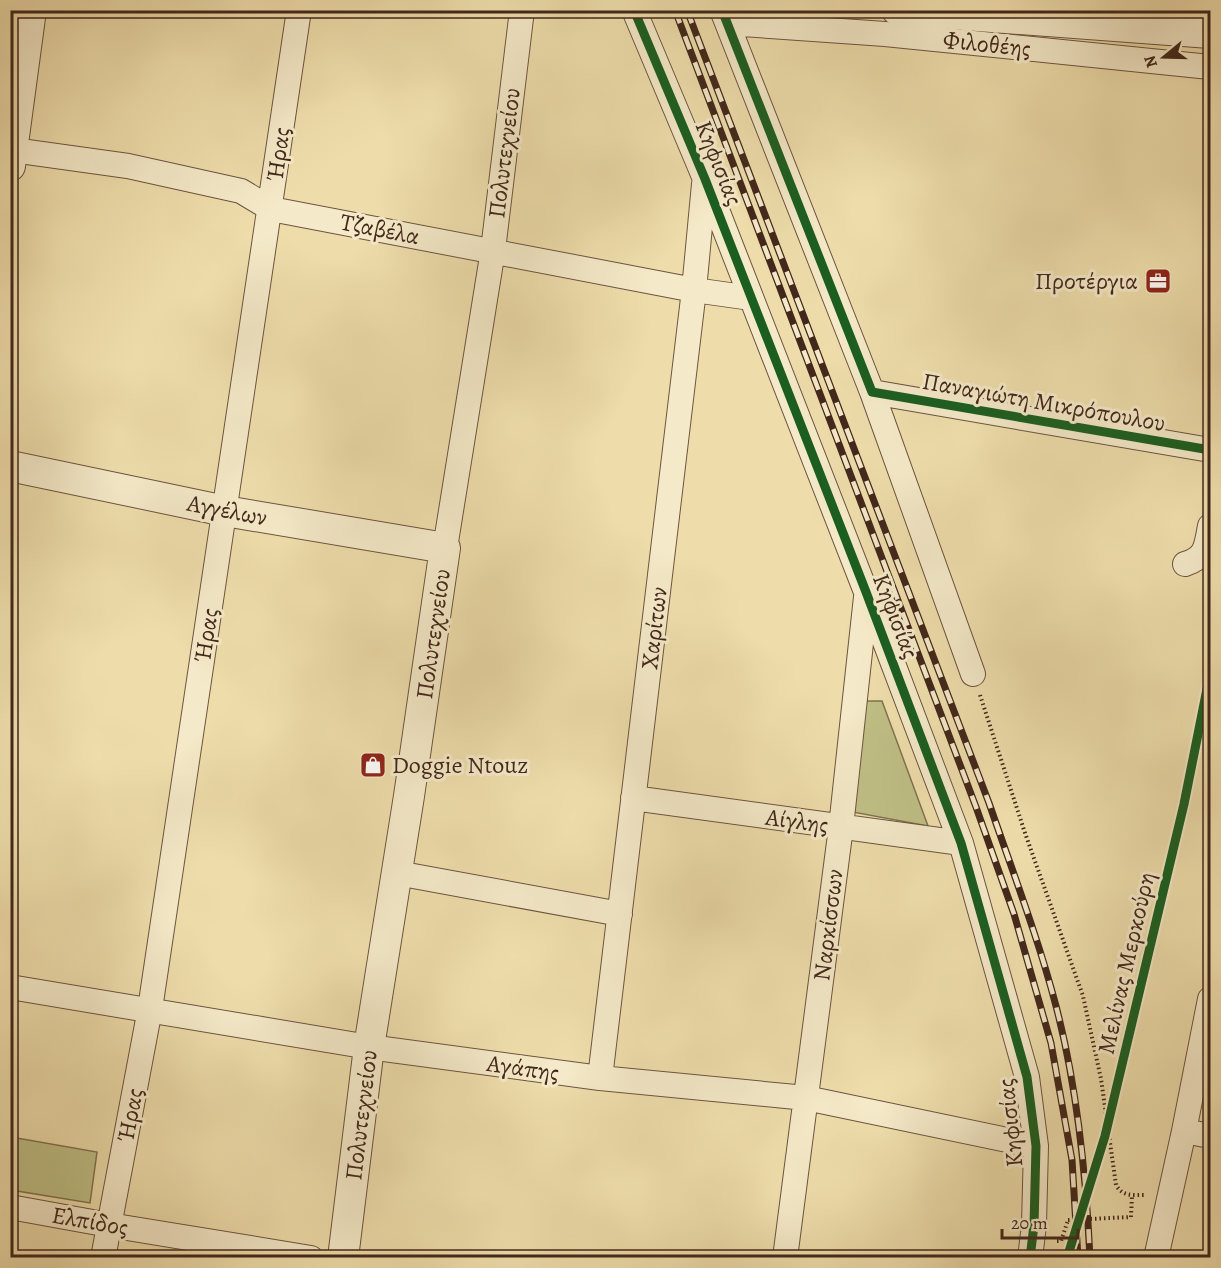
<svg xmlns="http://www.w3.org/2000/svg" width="1221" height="1268" font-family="Alegreya,serif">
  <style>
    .green { fill: #bfbf85; stroke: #807350; stroke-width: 1.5 }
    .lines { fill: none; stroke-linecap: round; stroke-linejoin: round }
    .minor-casing { stroke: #6d543f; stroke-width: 26 }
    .tertiary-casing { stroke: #6d543f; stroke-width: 32 }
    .path { stroke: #42271b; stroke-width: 4; stroke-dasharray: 1.5 3; stroke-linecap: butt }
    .minor { stroke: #f4e9c8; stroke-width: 24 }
    .tertiary { stroke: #f4e9c8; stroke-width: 30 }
    .rail-casing { stroke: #42271b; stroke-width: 7 }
    .rail { stroke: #f4e9c8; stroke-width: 4.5; stroke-dasharray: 14; stroke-linecap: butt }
    .path-bridge { stroke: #42271b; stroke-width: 4; stroke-dasharray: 1.5 3; stroke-linecap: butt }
    .cycleway-casing { stroke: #f4e9c8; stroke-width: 13 }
    .cycleway { stroke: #1b5e20; stroke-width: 9 }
    .labels { text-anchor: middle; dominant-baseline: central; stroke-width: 6; stroke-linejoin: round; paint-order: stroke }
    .street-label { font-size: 24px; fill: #42271b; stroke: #f4e9c8 }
    .poi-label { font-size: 24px; fill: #42271b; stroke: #f4e9c8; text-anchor: end }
  </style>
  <rect width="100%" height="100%" fill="#eeddab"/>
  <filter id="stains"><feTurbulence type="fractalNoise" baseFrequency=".00333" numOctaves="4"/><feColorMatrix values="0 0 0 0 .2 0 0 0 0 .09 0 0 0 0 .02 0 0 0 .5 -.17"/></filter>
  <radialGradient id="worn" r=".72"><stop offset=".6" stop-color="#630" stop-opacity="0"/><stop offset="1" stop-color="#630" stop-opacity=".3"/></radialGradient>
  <path class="green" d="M863,701H882L928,826L847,811Z
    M11,1137L97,1152L90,1203L11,1190Z"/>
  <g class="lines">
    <defs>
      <path id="minor" d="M634,10L705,179L866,592L961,843L1027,1077L1036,1146L1034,1225L1030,1258
        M722,10L872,392L973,674
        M727,23L885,34L1210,67
        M13,150L128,166L241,191L271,209L694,290L751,298
        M872,392L1210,450
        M445,548L493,250L522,10
        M1185,564C1207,557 1206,546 1210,526
        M633,798L961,843
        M397,873L620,914
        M10,987L369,1047L600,1078L806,1098L1036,1146
        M600,1078L694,290L704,184
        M1184,1131L1210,1136
        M10,1207L109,1225L311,1258
        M103,1258L150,1009L299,10
        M785,1258L841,827L866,597
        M1156,1258L1184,1131L1210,999"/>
      <path id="tertiary" d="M897,10L1210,33
        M10,166L31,10
        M10,466L225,511L445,548L409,796L369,1047L343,1258"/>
    </defs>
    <use href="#minor" class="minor-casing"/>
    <use href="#tertiary" class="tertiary-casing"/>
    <path class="path" d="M980,695L1025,833L1083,996L1101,1079L1116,1185C1123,1197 1133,1195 1145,1195
      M1131,1217L1132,1196
      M1057,1241H1061L1068,1220"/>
    <use href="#minor" class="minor"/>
    <use href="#tertiary" class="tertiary"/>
    <defs>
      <path id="rail" d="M675,10L976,807L1014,914L1051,1043L1072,1160L1078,1258
        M687,10L989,803C1012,870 1038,937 1056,1006C1077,1086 1086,1174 1090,1258"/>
    </defs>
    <use href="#rail" class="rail-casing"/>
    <use href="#rail" class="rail"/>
    <path class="path-bridge" d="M1068,1220L1131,1217"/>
    <defs>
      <path id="cycleway" d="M634,10L705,179L866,592L961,843L1027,1077L1036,1146L1034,1225L1030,1258
        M722,10L872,392L1210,450
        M1067,1258L1105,1136L1184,804L1210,674"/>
    </defs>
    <use href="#cycleway" class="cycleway-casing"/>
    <use href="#cycleway" class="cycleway"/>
  </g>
  <defs>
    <symbol id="office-square" viewBox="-11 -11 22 22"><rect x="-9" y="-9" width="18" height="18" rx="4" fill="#8f2418" stroke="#f4e9c8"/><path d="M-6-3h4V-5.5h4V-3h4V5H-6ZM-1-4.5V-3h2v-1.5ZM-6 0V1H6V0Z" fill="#fff"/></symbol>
    <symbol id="shop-square" viewBox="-11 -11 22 22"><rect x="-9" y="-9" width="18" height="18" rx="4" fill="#8f2418" stroke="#f4e9c8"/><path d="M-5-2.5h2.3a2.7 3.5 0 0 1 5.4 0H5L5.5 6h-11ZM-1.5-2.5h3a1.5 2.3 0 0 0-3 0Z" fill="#fff"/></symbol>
  </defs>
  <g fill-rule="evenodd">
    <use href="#office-square" x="1143" y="266" width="30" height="30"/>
    <use href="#shop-square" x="358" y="750" width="30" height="30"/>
  </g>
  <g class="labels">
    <g class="street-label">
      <text transform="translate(987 44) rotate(6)">Φιλοθέης</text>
      <text transform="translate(504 153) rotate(-83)">Πολυτεχνείου</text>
      <text transform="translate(278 154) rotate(-82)">Ήρας</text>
      <text transform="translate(719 163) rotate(68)">Κηφισίας</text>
      <text transform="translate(380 229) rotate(11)">Τζαβέλα</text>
      <text transform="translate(1044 402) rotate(10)">Παναγιώτη Μικρόπουλου</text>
      <text transform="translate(227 510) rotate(11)">Αγγέλων</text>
      <text transform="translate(896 616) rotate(69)">Κηφισίας</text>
      <text transform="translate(654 628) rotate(-83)">Χαρίτων</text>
      <text transform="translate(433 634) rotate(-82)">Πολυτεχνείου</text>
      <text transform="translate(206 635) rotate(-81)">Ήρας</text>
      <text transform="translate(797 821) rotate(8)">Αίγλης</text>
      <text transform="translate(828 925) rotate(-83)">Ναρκίσσων</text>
      <text transform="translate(1126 963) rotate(-77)">Μελίνας Μερκούρη</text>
      <text transform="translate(523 1068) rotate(8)">Αγάπης</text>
      <text transform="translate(130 1115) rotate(-79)">Ήρας</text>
      <text transform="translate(361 1115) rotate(-83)">Πολυτεχνείου</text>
      <text transform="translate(1010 1123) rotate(-96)">Κηφισίας</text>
      <text transform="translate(90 1221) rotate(10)">Ελπίδος</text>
    </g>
    <g class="poi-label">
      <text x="1138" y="281">Προτέργια</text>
      <text x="392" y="765" text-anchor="start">Doggie Ntouz</text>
    </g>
  </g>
  <rect width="1221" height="1268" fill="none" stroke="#eeddab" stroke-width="36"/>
  <rect x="12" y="12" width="1197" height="1244" fill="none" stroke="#42271b" stroke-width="3"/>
  <rect x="18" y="18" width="1185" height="1232" fill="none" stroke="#42271b" stroke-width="1.5"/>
  <g transform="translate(1164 57) rotate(251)" stroke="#f4e9c8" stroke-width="4.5" paint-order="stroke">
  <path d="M0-4.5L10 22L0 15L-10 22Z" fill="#42271b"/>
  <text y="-9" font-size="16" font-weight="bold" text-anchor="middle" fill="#42271b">N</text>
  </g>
  <path d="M1002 1229v9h76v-9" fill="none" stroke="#42271b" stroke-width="3"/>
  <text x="1011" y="1229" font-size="18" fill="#42271b" stroke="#f4e9c8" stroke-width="4.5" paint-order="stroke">20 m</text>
  <rect width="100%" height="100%" filter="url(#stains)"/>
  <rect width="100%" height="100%" fill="url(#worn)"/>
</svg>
